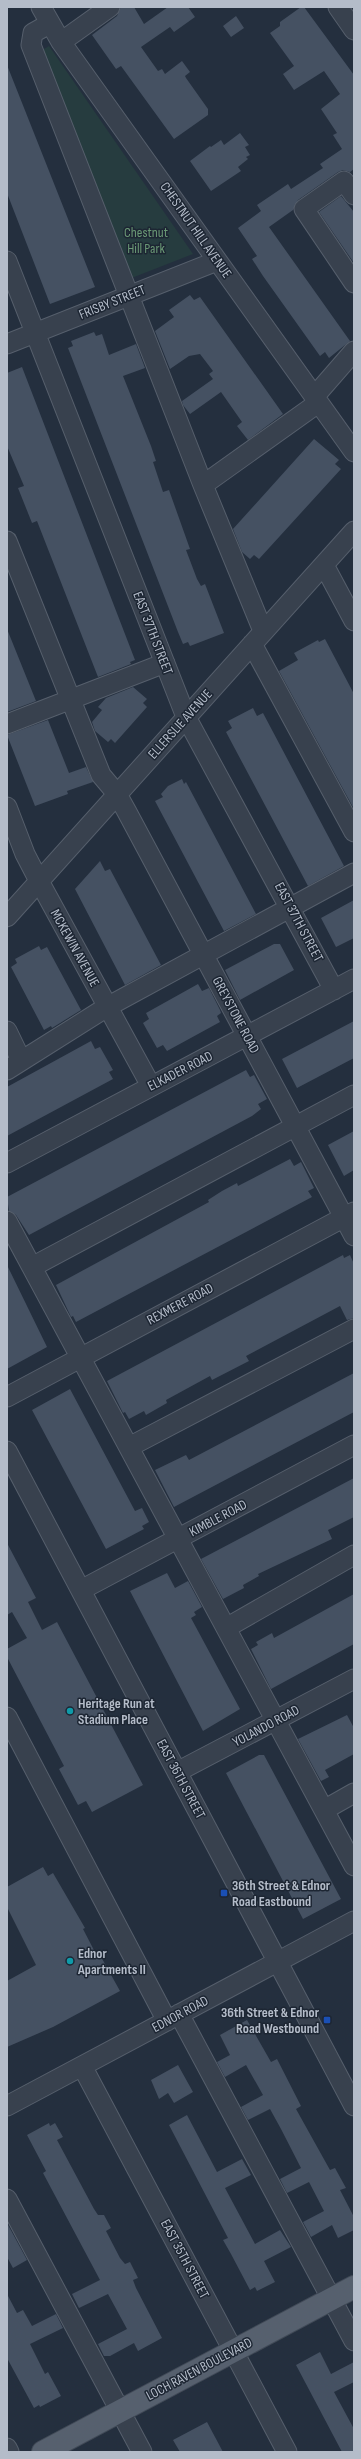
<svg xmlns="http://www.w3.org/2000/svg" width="361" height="2459" font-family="'Sofia Sans Condensed',sans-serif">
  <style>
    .green { fill: #263c3f }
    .building { fill: #455162 }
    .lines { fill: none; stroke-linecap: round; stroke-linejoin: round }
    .minor-casing { stroke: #565f6c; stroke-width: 21 }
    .major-casing { stroke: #414a57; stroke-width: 24 }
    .minor { stroke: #38414e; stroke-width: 19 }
    .major { stroke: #56606e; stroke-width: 22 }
    .culture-dot { fill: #0f9aa8; stroke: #1d2633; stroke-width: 1.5 }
    .transit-dot { fill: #1a4fb4; stroke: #1d2633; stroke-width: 1.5 }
    .labels { text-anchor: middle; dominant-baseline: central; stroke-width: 3; stroke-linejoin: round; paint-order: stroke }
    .street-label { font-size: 14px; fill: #b4bcc9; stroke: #1d2633 }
    .park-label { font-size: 14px; fill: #6b9a76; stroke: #1d2633 }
    .poi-label { font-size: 14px; font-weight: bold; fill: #b4bcc9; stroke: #1d2633; text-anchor: start }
  </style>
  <rect width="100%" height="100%" fill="#242f3e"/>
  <path class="green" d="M49,46L193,254L129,279L39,52Z"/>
  <path class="building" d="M121,7H134L144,24L168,7H188L195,17L174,32L170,27L141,47L158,71L162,69L165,74L182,61L190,72L185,76L186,78L208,109V115L174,139L121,66L116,69L92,35L117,16Z
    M301,7H304L354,75V169L350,172L343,170L338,172L298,200L293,210L269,227L350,341L329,358L325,352L320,356L263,276L252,259L257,256L238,228L261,211L257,205L288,184L291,189L323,168L320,164L342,149L333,135L337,133L321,109L340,94L324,71L294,90L283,74L294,66L270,33L280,26V22Z
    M236,16L244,28L231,37L223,26Z
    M7,65L95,287L50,304L7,193Z
    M240,133L249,145L245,147L250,155L246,157L248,159L238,167L241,171L211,191L190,161L210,146L211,147L221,140L224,145Z
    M341,196L354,212V263L319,212Z
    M190,295L194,300L200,297L283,414L248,440L237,426L242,422L221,392L190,414L183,405L182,401L213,379L209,374L213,371L200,354L189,356L170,369L155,331L174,317L169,310Z
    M94,332L96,336L102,334L109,355L136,344L145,368L123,376L151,446L156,461L153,462L163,492L169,490L190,549L186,550L197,579L201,586L205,584L224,633L190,646L188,642L183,644L178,632L68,348L73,346L71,341Z
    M22,367L135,660L130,662L131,664L98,677L37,521L32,523L18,488L24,486L7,446V373Z
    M314,439L339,460L335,464L341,469L259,559L254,555L250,559L242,552L233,529Z
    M7,629L36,701L7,712Z
    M325,639L354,694V809L279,671L298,660L294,653L318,640L319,642Z
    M133,687L147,699L143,703L147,707L115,743L111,739L108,742L95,731L92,722L102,710L98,707L106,698Z
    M253,708L257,716L263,713L344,866L308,886L226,732L232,728L228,721Z
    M48,720L69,773L86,767L93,782L67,791L68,794L35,806L7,735Z
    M182,779L184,784L186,782L256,914L224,931L155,801L163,797L161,794L168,786Z
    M100,861L105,871L110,869L161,965L125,985L75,889Z
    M354,900V938L336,947L321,918Z
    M274,944H280L294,970L240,1000L225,970Z
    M39,946L41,950L47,947L81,1010L52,1028L51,1026L44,1030L11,967L17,963L15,959Z
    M198,984L202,991L209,988L220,1010L221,1013L217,1016L220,1022L167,1051L163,1045L157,1048L143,1023L149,1019L146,1013Z
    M354,1021V1058L297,1088L282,1059Z
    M91,1041L95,1049L100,1047L113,1070L109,1072L113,1079L7,1136V1087Z
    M246,1070L250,1077L254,1075L267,1099L258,1104L261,1109L252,1116L29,1235L16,1215L9,1211L7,1197Z
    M354,1131V1170L344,1176L328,1145Z
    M290,1159L294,1166L301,1162L314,1188L308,1191L312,1197L76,1322L73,1316L71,1317L56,1285L209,1202L208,1200L222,1191L237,1183L238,1186Z
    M343,1255L344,1258L350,1255L354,1264V1318L347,1320L340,1306L246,1356L249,1361L212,1380L210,1376L166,1400L167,1403L146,1415L144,1411L129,1419L125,1412L123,1413L107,1381Z
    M7,1265L47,1347L7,1369Z
    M354,1373V1412L174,1507L155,1470L186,1455L189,1460Z
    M70,1389L135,1511L142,1508L149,1522L142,1526L144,1529L106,1549L32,1410Z
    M354,1478V1517L328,1530L332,1539L258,1574L259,1576L243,1585L244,1588L223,1599L201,1559Z
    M7,1543L36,1598L28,1602L42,1630L57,1622L143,1785L92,1812L86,1801L78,1805L59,1769L64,1766L7,1657V1649L27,1638L12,1612L7,1615Z
    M167,1573L175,1588L188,1581L202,1607L194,1612L196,1615L191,1618L240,1709L203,1731L130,1591Z
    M354,1594V1644L271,1689L251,1649L258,1645L256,1642L272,1633L274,1638Z
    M347,1715L354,1728V1754L325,1770L329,1777L321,1781L298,1739Z
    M259,1755H264L341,1899L303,1919L226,1773Z
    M43,1867L48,1876L53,1873L85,1928L83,1929L97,1956L100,1955L120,1991L53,2027L7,2047V1981L36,1965L7,1907V1887Z
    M247,2020L271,2062L277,2059L301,2106L296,2109L330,2170L335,2168L346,2188L340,2190L354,2217V2230L338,2238L332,2225L311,2237L303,2222L324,2211L309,2182L287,2193L280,2179L301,2168L281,2129L270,2109L248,2120L241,2107L263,2095L246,2065L225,2077L217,2062L230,2055L220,2035Z
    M178,2065L193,2092L174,2103L168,2093L159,2099L151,2080Z
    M187,2115L217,2172L242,2159L251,2175L225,2188L255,2244L280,2230L291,2247L264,2261L275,2282L257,2291L255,2287L250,2290L231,2254L223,2240L228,2238L169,2125Z
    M49,2123L50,2126L55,2123L63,2137L57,2140L94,2209L98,2215H104L111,2228L106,2231L120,2258L125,2264L130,2262L138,2278L133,2280L136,2288L162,2338L138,2351L134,2343L110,2356H104L98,2344L127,2329L108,2294L79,2308L72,2294L100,2280L43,2173L46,2171L27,2135Z
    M7,2223L27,2260L13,2268L7,2257Z
    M7,2294L17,2313L23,2310L32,2326L56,2314L63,2328L30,2344L45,2374L48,2372L61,2396L40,2407L39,2405L34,2408L7,2358Z
    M320,2352L331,2374L354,2362V2382L334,2392L354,2429V2452H342L296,2365Z
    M207,2422L223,2452H180L173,2440Z"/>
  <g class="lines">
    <defs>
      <path id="minor" d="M41,7L61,42L354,452
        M338,7L354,30
        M49,24L33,33L31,45L203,485L263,631
        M61,42L110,7
        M354,195L344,181L304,209L354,283
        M7,261L186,717L334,990
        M7,344L217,261
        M314,397L354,351
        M203,485L318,403
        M7,541L101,775L117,794L127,812L354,1236
        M324,565L354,621
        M252,644L354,832
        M7,724L165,663
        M7,807L25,854L39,881L151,1086
        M7,917L354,531
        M7,1031L21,1060
        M7,1070L107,1007L354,873
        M7,1163L354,979
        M7,1221L354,1866
        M32,1267L354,1095
        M7,1397L354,1212
        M129,1447L354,1329
        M7,1451L354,2106
        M81,1590L354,1445
        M226,1628L354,1555
        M7,1717L167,2021
        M177,1772L354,1679
        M324,1810L354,1793
        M179,2014L354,2341
        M82,2066L287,2452
        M7,2106L354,1921
        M7,2199L142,2452
        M7,2448L9,2452"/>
      <path id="major" d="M43,2452L354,2287"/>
    </defs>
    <use href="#minor" class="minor-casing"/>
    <use href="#major" class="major-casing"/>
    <use href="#minor" class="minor"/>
    <use href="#major" class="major"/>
  </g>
  <g class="culture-dot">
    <circle cx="70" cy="1711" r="4"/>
    <circle cx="70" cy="1961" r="4"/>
  </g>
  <g class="transit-dot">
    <rect x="220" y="1889" width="8" height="8" rx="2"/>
    <rect x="323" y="2016" width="8" height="8" rx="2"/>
  </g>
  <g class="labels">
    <g class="street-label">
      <text transform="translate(196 230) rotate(55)">CHESTNUT HILL AVENUE</text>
      <text transform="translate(112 302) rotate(-22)">FRISBY STREET</text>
      <text transform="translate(153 633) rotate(69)">EAST 37TH STREET</text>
      <text transform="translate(180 724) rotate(-48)">ELLERSLIE AVENUE</text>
      <text transform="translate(299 922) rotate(62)">EAST 37TH STREET</text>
      <text transform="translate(75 948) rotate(61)">MCKEWIN AVENUE</text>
      <text transform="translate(236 1015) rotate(62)">GREYSTONE ROAD</text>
      <text transform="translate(180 1071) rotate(-27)">ELKADER ROAD</text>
      <text transform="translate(180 1304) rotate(-28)">REXMERE ROAD</text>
      <text transform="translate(218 1518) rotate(-28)">KIMBLE ROAD</text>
      <text transform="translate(266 1726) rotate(-28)">YOLANDO ROAD</text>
      <text transform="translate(181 1779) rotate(62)">EAST 36TH STREET</text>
      <text transform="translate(180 2014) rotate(-28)">EDNOR ROAD</text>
      <text transform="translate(185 2259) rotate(62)">EAST 35TH STREET</text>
      <text transform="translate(199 2369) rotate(-28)">LOCH RAVEN BOULEVARD</text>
    </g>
    <g class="park-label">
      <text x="146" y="232">Chestnut<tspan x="146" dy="16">Hill Park</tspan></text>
    </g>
    <g class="poi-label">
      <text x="78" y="1703">Heritage Run at<tspan x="78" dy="16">Stadium Place</tspan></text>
      <text x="232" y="1885">36th Street &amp; Ednor<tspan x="232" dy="16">Road Eastbound</tspan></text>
      <text x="78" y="1953">Ednor<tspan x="78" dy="16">Apartments II</tspan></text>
      <text x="319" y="2012" text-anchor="end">36th Street &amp; Ednor<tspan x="319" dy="16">Road Westbound</tspan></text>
    </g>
  </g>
  <rect width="361" height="2459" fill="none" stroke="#b4bcc9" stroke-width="16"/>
</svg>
